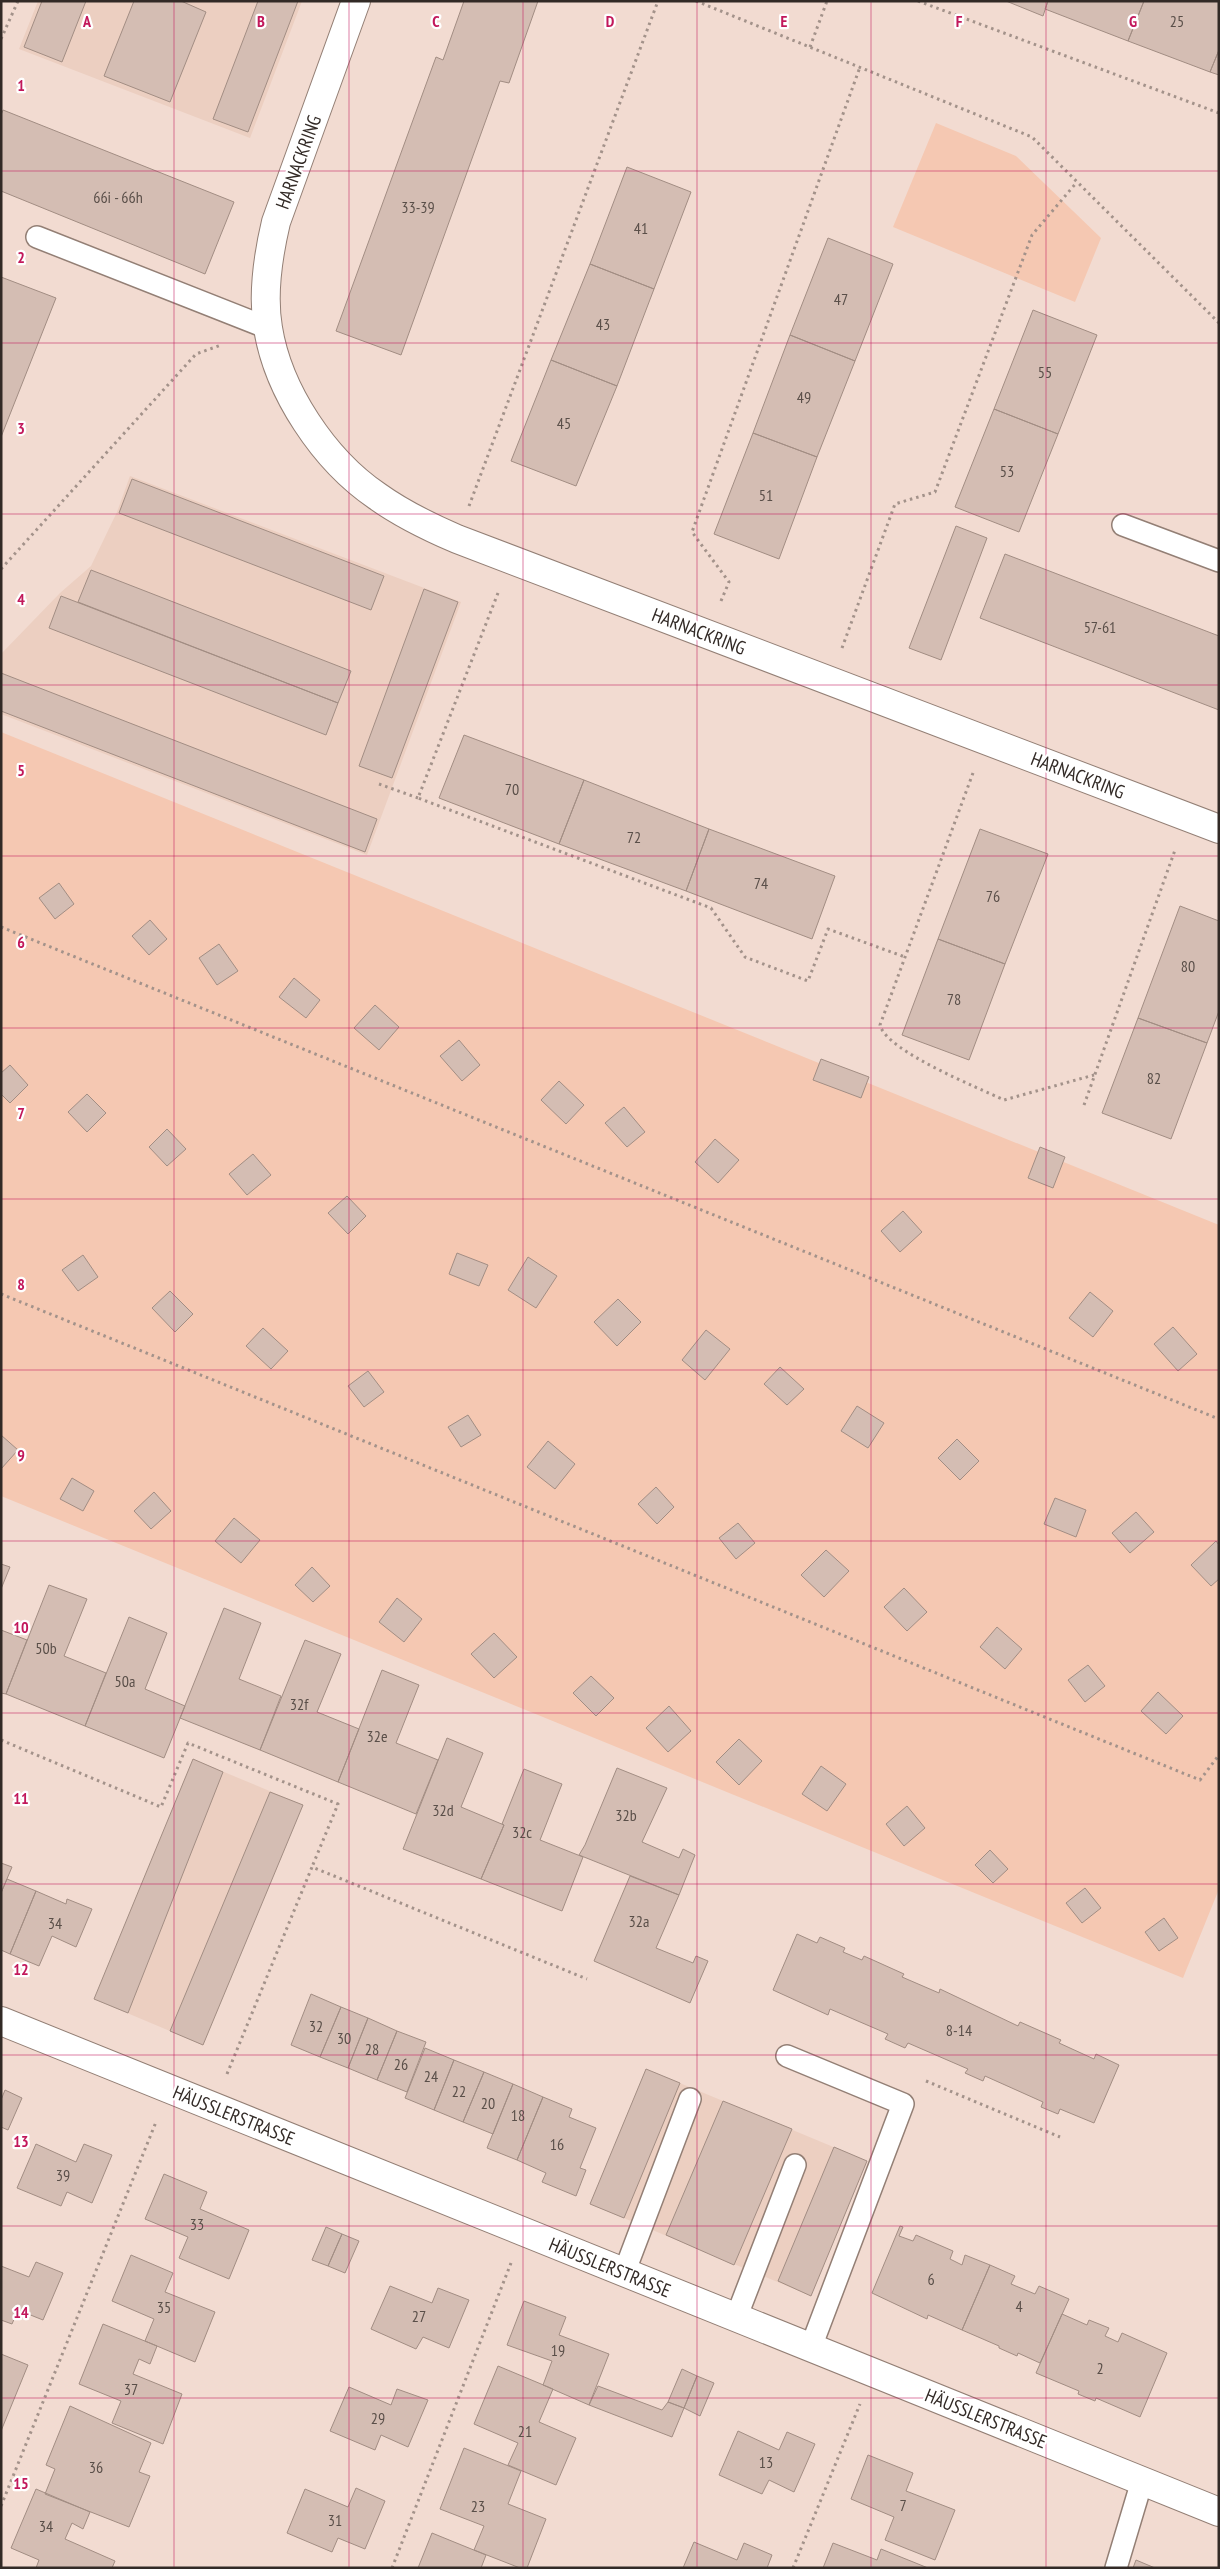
<svg xmlns="http://www.w3.org/2000/svg" width="1220" height="2569" font-family="'PT Sans Narrow',sans-serif">
  <style>
    .built { fill: #eccfc1 }
    .green { fill: #f5c8b2 }
    .building { fill: #d4bdb3; stroke: #a28d83 }
    .lines { fill: none; stroke-linecap: round; stroke-linejoin: round }
    .lane-casing { stroke: #937f75; stroke-width: 24 }
    .street-casing { stroke: #937f75; stroke-width: 30 }
    .path { stroke: #a3928a; stroke-width: 3; stroke-dasharray: 2.5 4; stroke-linecap: butt }
    .lane { stroke: #fff; stroke-width: 21 }
    .street { stroke: #fff; stroke-width: 28 }
    .grid { fill: none; stroke: #c2185b; stroke-width: 1; stroke-opacity: 0.55 }
    .labels { text-anchor: middle; dominant-baseline: central; stroke-width: 4.5; stroke-linejoin: round; paint-order: stroke }
    .number-label { font-size: 16px; fill: #5a4f49 }
    .street-label { font-size: 19px; fill: #322a26; stroke: #fff }
    .grid-label { font-size: 16px; text-anchor: middle; font-weight: bold; fill: #c2185b; stroke: #fff; stroke-width: 4.5; stroke-linejoin: round; paint-order: stroke }
  </style>
  <rect width="100%" height="100%" fill="#f2dbd1"/>
  <path class="built" d="M38,1H302L250,138L19,49Z
    M130,476L461,602L367,855L1,714V654L60,593L91,566L117,512Z
    M193,1759L303,1805L203,2045L94,1999Z
    M646,2069L867,2161L811,2296L590,2204Z"/>
  <path class="green" d="M936,123L1016,156L1101,238L1075,302L893,227Z
    M1,732L1219,1225V1889L1183,1978L1,1496Z"/>
  <path class="building" d="M42,1H86L62,62L24,47Z
    M134,1H181L206,12L170,102L104,76Z
    M258,1H298L248,132L213,119Z
    M464,1H538L509,83L500,81L401,355L336,331L436,57L443,60Z
    M1006,1H1048L1043,16Z
    M1048,1H1144L1128,41L1045,9Z
    M1144,1H1219V50L1210,72L1128,41Z
    M1219,50V75L1210,72Z
    M3,110L234,202L205,274L1,191V115Z
    M627,167L691,192L654,289L590,264Z
    M828,238L893,264L855,361L790,335Z
    M590,264L654,289L617,386L551,360Z
    M1,277L56,298L1,437Z
    M1033,310L1097,335L1058,434L994,409Z
    M790,335L855,361L817,457L753,433Z
    M551,360L617,386L576,486L511,461Z
    M994,409L1058,434L1019,532L955,507Z
    M753,433L817,457L779,559L714,534Z
    M132,479L384,576L371,610L119,513Z
    M956,526L987,538L941,660L909,648Z
    M1005,554L1219,636V710L980,618Z
    M91,570L351,671L338,703L78,602Z
    M424,589L458,602L392,778L359,766Z
    M61,596L338,703L326,735L49,628Z
    M1,673L377,819L365,852L1,711Z
    M464,735L584,780L559,844L439,798Z
    M584,780L709,829L686,891L559,844Z
    M709,829L835,876L812,939L686,891Z
    M980,829L1048,854L1005,964L938,939Z
    M59,883L74,904L55,919L39,898Z
    M1180,906L1219,921V1011L1207,1043L1138,1018Z
    M150,920L167,939L149,955L132,936Z
    M938,939L1005,964L969,1060L902,1035Z
    M219,944L238,971L217,985L199,958Z
    M294,978L320,1000L306,1018L279,997Z
    M375,1005L399,1027L379,1050L354,1028Z
    M1138,1018L1207,1043L1171,1139L1102,1113Z
    M459,1040L480,1065L462,1081L440,1056Z
    M821,1059L869,1077L861,1098L813,1080Z
    M10,1065L28,1085L10,1103L1,1094V1073Z
    M559,1081L584,1105L566,1124L541,1100Z
    M87,1094L106,1113L87,1132L68,1112Z
    M624,1107L645,1132L627,1147L605,1123Z
    M167,1129L186,1149L167,1166L149,1147Z
    M715,1139L739,1160L718,1183L695,1162Z
    M1040,1147L1065,1157L1053,1188L1028,1178Z
    M253,1154L271,1175L247,1195L229,1174Z
    M347,1196L366,1216L348,1234L328,1213Z
    M903,1211L922,1232L900,1252L881,1231Z
    M457,1253L488,1265L479,1286L449,1274Z
    M83,1255L98,1277L78,1291L62,1270Z
    M528,1257L557,1276L536,1308L508,1290Z
    M170,1291L193,1314L175,1332L152,1308Z
    M1090,1292L1113,1311L1093,1337L1069,1318Z
    M618,1299L641,1322L617,1346L594,1322Z
    M1173,1327L1197,1354L1178,1371L1154,1344Z
    M263,1328L288,1351L271,1369L246,1346Z
    M706,1330L730,1349L705,1380L682,1360Z
    M780,1367L804,1389L787,1405L764,1384Z
    M368,1371L384,1392L364,1407L348,1386Z
    M857,1406L884,1423L868,1448L841,1431Z
    M468,1415L481,1435L461,1447L448,1427Z
    M1,1435L18,1450L1,1469Z
    M957,1439L979,1461L960,1480L938,1458Z
    M548,1441L575,1464L555,1489L527,1467Z
    M72,1478L94,1491L83,1511L60,1499Z
    M656,1487L674,1507L657,1524L638,1504Z
    M154,1492L171,1511L151,1529L134,1511Z
    M1055,1498L1086,1510L1076,1537L1044,1524Z
    M1136,1512L1154,1532L1130,1553L1112,1533Z
    M234,1518L260,1540L241,1563L215,1541Z
    M738,1523L755,1543L736,1559L719,1538Z
    M1216,1541L1219,1545V1579L1211,1586L1191,1565Z
    M826,1550L849,1571L824,1597L801,1575Z
    M1,1564L10,1567L1,1589Z
    M312,1567L330,1586L313,1602L295,1585Z
    M49,1585L87,1599L64,1656L106,1673L85,1726L6,1694Z
    M904,1588L927,1612L907,1631L884,1607Z
    M397,1598L422,1619L404,1642L379,1622Z
    M224,1608L261,1623L239,1679L281,1696L260,1750L180,1718Z
    M129,1617L167,1633L145,1689L185,1706L164,1758L85,1726Z
    M997,1627L1022,1649L1005,1669L980,1647Z
    M1,1630L27,1640L6,1694L1,1693Z
    M494,1633L517,1657L494,1678L471,1654Z
    M305,1640L341,1654L317,1712L359,1729L338,1782L260,1750Z
    M1088,1665L1105,1686L1085,1702L1068,1680Z
    M382,1670L419,1685L396,1743L438,1760L416,1814L338,1782Z
    M591,1676L614,1698L596,1716L573,1693Z
    M1158,1692L1183,1716L1166,1734L1141,1711Z
    M669,1706L691,1731L668,1752L646,1728Z
    M447,1738L483,1753L461,1807L504,1825L481,1879L403,1849Z
    M739,1739L762,1761L739,1785L716,1762Z
    M193,1759L223,1772L128,2013L94,1999Z
    M821,1766L846,1784L827,1811L802,1794Z
    M617,1768L667,1788L642,1842L679,1858L683,1849L695,1855L679,1895L579,1855L585,1845Z
    M524,1769L562,1784L540,1840L583,1857L562,1911L481,1879L504,1825L502,1824Z
    M270,1792L303,1805L203,2045L170,2031Z
    M907,1806L925,1828L904,1846L886,1824Z
    M990,1850L1008,1869L993,1883L975,1865Z
    M1,1863L12,1867L1,1893Z
    M630,1876L679,1895L656,1948L693,1963L696,1956L708,1961L690,2003L594,1961Z
    M7,1879L36,1891L10,1954L1,1950V1893Z
    M1085,1888L1101,1908L1082,1923L1066,1903Z
    M36,1891L66,1904L67,1899L92,1909L76,1947L52,1936L39,1966L10,1954Z
    M1164,1918L1178,1938L1159,1951L1145,1932Z
    M797,1934L817,1943L820,1937L845,1948L843,1952L862,1960L864,1956L904,1974L902,1977L939,1993L940,1989L1018,2026L1020,2022L1061,2040L1059,2043L1094,2059L1096,2054L1119,2065L1094,2123L1060,2109L1058,2114L1041,2107L1043,2102L985,2076L983,2081L965,2073L968,2069L908,2043L905,2048L885,2039L888,2034L830,2009L828,2015L773,1990Z
    M311,1994L341,2007L320,2057L291,2045Z
    M341,2007L368,2018L348,2068L320,2057Z
    M368,2018L397,2031L377,2080L348,2068Z
    M397,2031L426,2042L407,2092L377,2080Z
    M425,2048L454,2060L434,2110L405,2098Z
    M454,2060L484,2072L463,2122L434,2110Z
    M646,2069L680,2083L624,2218L590,2204Z
    M484,2072L513,2084L493,2134L463,2122Z
    M513,2084L543,2097L517,2160L487,2148Z
    M5,2090L22,2098L8,2130L1,2127V2100Z
    M543,2097L572,2109L569,2117L596,2128L580,2168L586,2170L576,2196L542,2182L546,2173L517,2160Z
    M723,2101L792,2129L734,2265L666,2235Z
    M36,2144L76,2162L84,2144L112,2155L92,2203L67,2192L61,2206L17,2188Z
    M834,2147L867,2161L811,2296L778,2281Z
    M164,2174L207,2192L200,2209L249,2230L229,2279L179,2258L188,2237L145,2219Z
    M900,2226L903,2227L899,2236L913,2241L916,2235L953,2251L950,2259L962,2265L965,2255L990,2265L962,2330L928,2315L927,2319L872,2293Z
    M326,2227L342,2234L328,2266L312,2260Z
    M342,2234L359,2241L345,2273L328,2266Z
    M131,2255L173,2273L165,2292L215,2312L195,2362L145,2341L154,2319L112,2301Z
    M36,2262L63,2273L43,2320L18,2310L12,2324L1,2320V2266L29,2277Z
    M990,2265L1015,2276L1011,2284L1035,2294L1039,2286L1069,2299L1040,2363L1018,2353L1017,2356L999,2348V2346L962,2330Z
    M390,2286L432,2303L438,2288L469,2300L449,2348L423,2337L416,2349L371,2329Z
    M524,2301L566,2317L559,2335L609,2354L589,2405L543,2385L552,2361L507,2345Z
    M1062,2314L1087,2325L1089,2320L1109,2328L1105,2336L1118,2342L1122,2333L1167,2353L1140,2417L1096,2398L1095,2401L1078,2394L1079,2391L1036,2373Z
    M103,2324L157,2346L150,2364L139,2359L133,2374L182,2394L163,2444L112,2423L121,2401L79,2384Z
    M1,2354L28,2365L1,2431Z
    M498,2366L553,2389L539,2422L576,2438L556,2485L508,2465L518,2443L474,2424Z
    M682,2369L697,2376L684,2408L668,2402Z
    M697,2376L714,2383L700,2416L684,2408Z
    M598,2386L662,2410L668,2402L684,2408L672,2437L589,2405Z
    M349,2387L391,2405L397,2389L428,2400L408,2447L381,2435L375,2450L330,2431Z
    M70,2406L151,2443L139,2472L150,2476L129,2527L45,2494L55,2469L46,2465Z
    M738,2431L779,2450L787,2432L815,2444L794,2492L769,2480L762,2494L719,2475Z
    M464,2448L521,2471L508,2504L546,2519L527,2568H520L474,2550L484,2526L440,2509Z
    M868,2455L913,2473L906,2491L955,2510L935,2560L885,2540L894,2517L851,2499Z
    M356,2488L385,2501L365,2549L338,2538L332,2552L287,2533L305,2489L348,2507Z
    M36,2489L90,2512L83,2529L72,2523L65,2539L115,2561L112,2568H36L39,2560L11,2548Z
    M432,2533L486,2555L481,2568H418Z
    M694,2542L737,2560L744,2543L772,2555L767,2568H683Z
    M833,2543L877,2560L881,2549L928,2568H823Z
    M1136,2560L1155,2568H1133Z"/>
  <g class="lines">
    <defs>
      <path id="lane" d="M37,237L268,328
        M1123,525L1219,561
        M787,2056L903,2104L811,2347
        M624,2273L690,2099
        M736,2318L795,2165
        M1116,2568L1142,2481"/>
      <path id="street" d="M356,1L276,222C268,256 262,293 268,328C278,391 324,460 377,496C402,514 429,527 457,539L1219,829
        M1,2021L1219,2512"/>
    </defs>
    <use href="#lane" class="lane-casing"/>
    <use href="#street" class="street-casing"/>
    <path class="path" d="M696,1L1032,137L1219,323
      M918,1L1219,113
      M1,39L18,1
      M810,47L827,1
      M469,506L658,1
      M1,569L196,354L221,345
      M498,593L418,798L711,908L745,957L808,981L828,929L905,957
      M721,601L729,582L692,532L860,67
      M842,648L895,504L935,492L1032,235L1077,182
      M973,773L880,1025C886,1051 979,1088 1004,1100L1094,1075
      M379,784L418,798
      M1,927L1219,1419
      M1084,1105L1175,850
      M1,1294L1200,1780L1219,1755
      M1,1740L161,1807L188,1743L338,1804L312,1867
      M227,2074L312,1867L587,1979
      M926,2081L1060,2137
      M1,2506L156,2122
      M392,2568L511,2263
      M793,2568L860,2404"/>
    <use href="#lane" class="lane"/>
    <use href="#street" class="street"/>
  </g>
  <path class="grid" d="M174,1V2568M349,1V2568M523,1V2568M697,1V2568M871,1V2568M1046,1V2568M1,171H1219M1,343H1219M1,514H1219M1,685H1219M1,856H1219M1,1028H1219M1,1199H1219M1,1370H1219M1,1541H1219M1,1713H1219M1,1884H1219M1,2055H1219M1,2226H1219M1,2398H1219"/>
  <g class="labels">
    <g class="number-label">
      <text x="1177" y="21">25</text>
      <text x="118" y="197">66i - 66h</text>
      <text x="418" y="207">33-39</text>
      <text x="641" y="228">41</text>
      <text x="841" y="299">47</text>
      <text x="603" y="324">43</text>
      <text x="1045" y="372">55</text>
      <text x="804" y="397">49</text>
      <text x="564" y="423">45</text>
      <text x="1007" y="471">53</text>
      <text x="766" y="495">51</text>
      <text x="1100" y="627">57-61</text>
      <text x="512" y="789">70</text>
      <text x="634" y="837">72</text>
      <text x="761" y="883">74</text>
      <text x="993" y="896">76</text>
      <text x="1188" y="966">80</text>
      <text x="954" y="999">78</text>
      <text x="1154" y="1078">82</text>
      <text x="46" y="1648">50b</text>
      <text x="125" y="1681">50a</text>
      <text x="299" y="1704">32f</text>
      <text x="377" y="1736">32e</text>
      <text x="443" y="1810">32d</text>
      <text x="626" y="1815">32b</text>
      <text x="522" y="1832">32c</text>
      <text x="639" y="1921">32a</text>
      <text x="55" y="1923">34</text>
      <text x="316" y="2026">32</text>
      <text x="959" y="2030">8-14</text>
      <text x="344" y="2038">30</text>
      <text x="372" y="2049">28</text>
      <text x="401" y="2064">26</text>
      <text x="431" y="2076">24</text>
      <text x="459" y="2091">22</text>
      <text x="488" y="2103">20</text>
      <text x="518" y="2115">18</text>
      <text x="557" y="2144">16</text>
      <text x="63" y="2175">39</text>
      <text x="197" y="2224">33</text>
      <text x="931" y="2279">6</text>
      <text x="1019" y="2306">4</text>
      <text x="164" y="2307">35</text>
      <text x="419" y="2316">27</text>
      <text x="558" y="2350">19</text>
      <text x="1100" y="2368">2</text>
      <text x="131" y="2389">37</text>
      <text x="378" y="2418">29</text>
      <text x="525" y="2431">21</text>
      <text x="766" y="2462">13</text>
      <text x="96" y="2467">36</text>
      <text x="903" y="2505">7</text>
      <text x="478" y="2506">23</text>
      <text x="335" y="2520">31</text>
      <text x="46" y="2526">34</text>
    </g>
    <g class="street-label">
      <text transform="translate(298 162) rotate(-70)">HARNACKRING</text>
      <text transform="translate(699 631) rotate(21)">HARNACKRING</text>
      <text transform="translate(1078 775) rotate(21)">HARNACKRING</text>
      <text transform="translate(234 2115) rotate(22)">HÄUSSLERSTRASSE</text>
      <text transform="translate(610 2267) rotate(22)">HÄUSSLERSTRASSE</text>
      <text transform="translate(986 2418) rotate(22)">HÄUSSLERSTRASSE</text>
    </g>
  </g>
  <g class="grid-label">
    <text x="87" y="27">A</text>
    <text x="261" y="27">B</text>
    <text x="436" y="27">C</text>
    <text x="610" y="27">D</text>
    <text x="784" y="27">E</text>
    <text x="959" y="27">F</text>
    <text x="1133" y="27">G</text>
    <text x="21" y="91">1</text>
    <text x="21" y="263">2</text>
    <text x="21" y="434">3</text>
    <text x="21" y="605">4</text>
    <text x="21" y="776">5</text>
    <text x="21" y="948">6</text>
    <text x="21" y="1119">7</text>
    <text x="21" y="1290">8</text>
    <text x="21" y="1461">9</text>
    <text x="21" y="1633">10</text>
    <text x="21" y="1804">11</text>
    <text x="21" y="1975">12</text>
    <text x="21" y="2147">13</text>
    <text x="21" y="2318">14</text>
    <text x="21" y="2489">15</text>
  </g>
  <rect width="1220" height="2569" fill="none" stroke="#322a26" stroke-width="5"/>
</svg>
